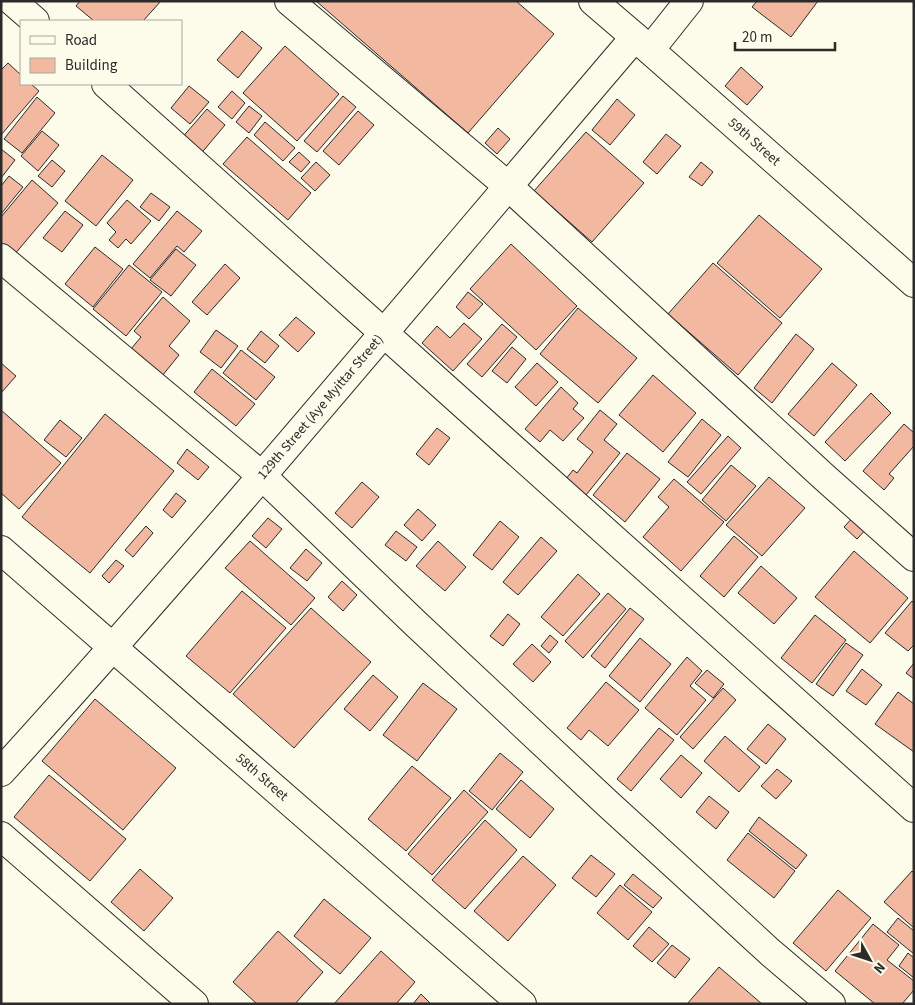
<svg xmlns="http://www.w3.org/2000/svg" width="915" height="1005" font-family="'Source Sans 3',sans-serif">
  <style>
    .building { fill: #f2b8a0; stroke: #2b2b2b }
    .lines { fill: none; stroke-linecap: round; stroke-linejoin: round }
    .street-casing { stroke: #2b2b2b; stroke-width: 30 }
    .secondary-casing { stroke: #2b2b2b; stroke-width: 30 }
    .street { stroke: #fdfbea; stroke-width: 28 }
    .secondary { stroke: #fdfbea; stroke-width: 28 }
    .labels { text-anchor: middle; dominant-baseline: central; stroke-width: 4; stroke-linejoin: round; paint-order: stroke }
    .street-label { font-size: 14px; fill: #2b2b2b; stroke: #fdfbea }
  </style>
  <rect width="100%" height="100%" fill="#fdfbea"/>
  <path class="building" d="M80,1H161L143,21H94L76,6Z
    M316,1H516L554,34L468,133Z
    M757,1H818L791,37L752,7Z
    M242,31L262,48L238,78L217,60Z
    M285,46L339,94L297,141L243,93Z
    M8,63L21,75V84H31L39,91L1,135V70Z
    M741,67L763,87L747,105L725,86Z
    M189,86L209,102L190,124L171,108Z
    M232,91L245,103L232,119L218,107Z
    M343,96L356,107L317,152L304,141Z
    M37,97L55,113L22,153L4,139Z
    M617,99L635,115L610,145L592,130Z
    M249,106L262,116L249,133L236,122Z
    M207,109L225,125L199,156L180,140Z
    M358,111L374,125L339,165L323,151Z
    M265,122L295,148L283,161L254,135Z
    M498,128L510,139L497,154L485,143Z
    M42,131L59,145L38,171L21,156Z
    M586,132L644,183L592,242L534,191Z
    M666,134L681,146L657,174L643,162Z
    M247,137L311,193L288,220L223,164Z
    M1,149L15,160L1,178Z
    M299,152L310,162L301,172L289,162Z
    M102,155L133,180L96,226L65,201Z
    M52,160L65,171L52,187L38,176Z
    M316,162L330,175L315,191L301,178Z
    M701,162L713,172L702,186L689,177Z
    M9,176L23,187L1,214V186Z
    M32,180L58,203L14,255L1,244V217Z
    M151,193L170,207L159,221L140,207Z
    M127,200L151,221L131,244L126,239L118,248L109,240L116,232L107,223Z
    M65,211L83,225L62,252L43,238Z
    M177,211L202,231L184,252L177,246L150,278L133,264Z
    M759,215L822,269L780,318L717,263Z
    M511,244L577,306L536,350L470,289Z
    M95,247L123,269L93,307L65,284Z
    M176,249L196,265L171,296L150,280Z
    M713,263L782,323L738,375L668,314Z
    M225,264L240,278L207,315L192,302Z
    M129,265L162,292L126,336L93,309Z
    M468,292L483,304L469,319L456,307Z
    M163,297L190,321L169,346L179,355L162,376L131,349L141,337L134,331Z
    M578,308L637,358L598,403L540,354Z
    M296,317L315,333L298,352L279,335Z
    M464,323L482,339L453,371L422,343L437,326L450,338Z
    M502,324L517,337L482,377L467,364Z
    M216,330L238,346L221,368L200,352Z
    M261,331L279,346L265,363L247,349Z
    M796,334L814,349L772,403L754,388Z
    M512,347L526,359L507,383L492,371Z
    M241,350L275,377L256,400L223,373Z
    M1,363L16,376L1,393Z
    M537,363L558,382L536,406L515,387Z
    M832,363L857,385L814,436L788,414Z
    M212,369L255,404L236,426L194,392Z
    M653,375L696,413L663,452L619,415Z
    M561,387L578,403L573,409L584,418L563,441L550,430L540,442L525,429Z
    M871,393L891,413L845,461L825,442Z
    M1,410L61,463L19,509L1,493Z
    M600,410L617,424L604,440L620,453L582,500L562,484L573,470L577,473L593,452L577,439Z
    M105,414L174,471L90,573L22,517Z
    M702,419L721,435L688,477L668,462Z
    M60,420L82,438L66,457L44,440Z
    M904,424L914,433V446L889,474L894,478L884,490L863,471Z
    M437,428L450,438L429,465L416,454Z
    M728,436L741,448L701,494L687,482Z
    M187,449L209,467L198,480L177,463Z
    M627,453L660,479L625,522L593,495Z
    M731,465L756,486L726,521L702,500Z
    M769,477L805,508L762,556L726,525Z
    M674,479L724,522L681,571L643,537L669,507L658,497Z
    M362,482L379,497L352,528L335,513Z
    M176,493L186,501L172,518L163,510Z
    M418,509L436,525L422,541L404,525Z
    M856,514L869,526L857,539L844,527Z
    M268,518L282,529L266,548L252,536Z
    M500,521L519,537L492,570L473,555Z
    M146,526L153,533L133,557L125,550Z
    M396,531L417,547L406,561L385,545Z
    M734,536L758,557L724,597L700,576Z
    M541,537L557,551L518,595L503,582Z
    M250,541L315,598L291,625L225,568Z
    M438,541L466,567L445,591L416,566Z
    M306,549L322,563L307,581L290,568Z
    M854,551L908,598L870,643L815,597Z
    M116,560L124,566L109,583L102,576Z
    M761,566L797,598L774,624L738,593Z
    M578,574L600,594L563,636L541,617Z
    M342,581L357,595L343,611L328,597Z
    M242,591L286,628L230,693L186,656Z
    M608,593L626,609L583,658L565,641Z
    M912,601L914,603V645L908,651L885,633Z
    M311,608L371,662L294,748L233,694Z
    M630,608L644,619L605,668L591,656Z
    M508,614L520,624L503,646L490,636Z
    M815,615L846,640L812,683L781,658Z
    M550,635L558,642L549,653L541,646Z
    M640,638L671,664L640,702L609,676Z
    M846,643L863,655L833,696L816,684Z
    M532,644L551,662L533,682L513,664Z
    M687,657L702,671L690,686L706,700L677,735L645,708Z
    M914,663V679L906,673Z
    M862,669L882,685L866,705L846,691Z
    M707,670L724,684L713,698L695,683Z
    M373,675L398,697L370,731L344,709Z
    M606,682L639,710L608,746L589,730L581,740L567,728Z
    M423,683L457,709L417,761L383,735Z
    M723,688L736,700L693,749L680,737Z
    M898,692L914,704V752L875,724Z
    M95,699L176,768L123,830L42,761Z
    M768,724L786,739L766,764L747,749Z
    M659,728L674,740L631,791L617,779Z
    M725,736L760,767L739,792L704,761Z
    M500,753L523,772L492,810L469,791Z
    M681,755L702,773L681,798L660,779Z
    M412,766L451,798L406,851L368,819Z
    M777,769L792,781L776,799L761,786Z
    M49,775L126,839L90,881L14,817Z
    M521,780L554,809L530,838L496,809Z
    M464,790L488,812L432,875L408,854Z
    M709,796L729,812L716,829L696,812Z
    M759,817L807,855L796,869L749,831Z
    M485,820L517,850L465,909L432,880Z
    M748,833L795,871L774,898L727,860Z
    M591,855L615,874L596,897L572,878Z
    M523,856L556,885L508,941L474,911Z
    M140,869L173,898L144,931L111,902Z
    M912,871L914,873V928L884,902Z
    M633,874L662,898L653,908L624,885Z
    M620,885L652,912L628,940L597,913Z
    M838,890L871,918L826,971L793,943Z
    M324,899L371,938L340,974L294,936Z
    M898,918L914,931V954L887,932Z
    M873,924L899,945L887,960L914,981V990L902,1004H875L835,971Z
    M649,927L669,944L652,962L633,946Z
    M278,931L323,972L295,1004H257L233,982Z
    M672,945L690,959L675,978L657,963Z
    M381,951L415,982L396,1004H334Z
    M908,953L914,958V978L899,966Z
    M719,967L762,1004H687Z
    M421,994L431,1004H413Z"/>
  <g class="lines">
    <defs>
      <g id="street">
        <path d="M12,1L35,21"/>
        <path d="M289,1L508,186L824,477L914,557"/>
        <path id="s1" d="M593,1L635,37L914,283"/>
        <path d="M650,50L689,1"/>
        <path d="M106,84L914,808"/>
        <path d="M1,258L261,475L415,623L607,803L771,953L831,1004"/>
        <path id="s2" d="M1,772C219,532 425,283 635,37"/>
        <path d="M1,836L194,1004"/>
      </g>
      <g id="secondary">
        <path id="s3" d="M1,550L522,1004"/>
      </g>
    </defs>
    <use href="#street" class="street-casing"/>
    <use href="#secondary" class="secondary-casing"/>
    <use href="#street" class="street"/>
    <use href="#secondary" class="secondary"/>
  </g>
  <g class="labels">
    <g class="street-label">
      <text stroke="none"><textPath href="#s1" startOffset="214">59th Street</textPath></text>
      <text stroke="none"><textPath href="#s2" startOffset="485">129th Street (Aye Myittar Street)</textPath></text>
      <text stroke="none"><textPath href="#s3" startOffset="346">58th Street</textPath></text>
    </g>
  </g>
  <rect width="915" height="1005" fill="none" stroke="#2b2b2b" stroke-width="5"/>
  <rect x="20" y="20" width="162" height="65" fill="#fdfbea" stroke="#a9a89e"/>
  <rect x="30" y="36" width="25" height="8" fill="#fdfbea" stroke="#a9a89e"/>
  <text x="65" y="45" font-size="15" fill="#2b2b2b">Road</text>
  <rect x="30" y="58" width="25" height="15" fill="#f2b8a0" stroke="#a9a89e"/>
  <text x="65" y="70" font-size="15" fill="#2b2b2b">Building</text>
  <g transform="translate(870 960) rotate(130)" stroke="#fdfbea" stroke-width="4" paint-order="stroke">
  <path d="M0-4L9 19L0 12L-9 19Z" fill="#2b2b2b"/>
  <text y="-8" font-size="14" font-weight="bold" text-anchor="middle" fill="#2b2b2b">N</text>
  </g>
  <path d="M735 42v8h100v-8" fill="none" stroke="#2b2b2b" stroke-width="2.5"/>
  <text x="742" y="42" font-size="15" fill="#2b2b2b" stroke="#fdfbea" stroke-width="4" paint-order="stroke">20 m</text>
</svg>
